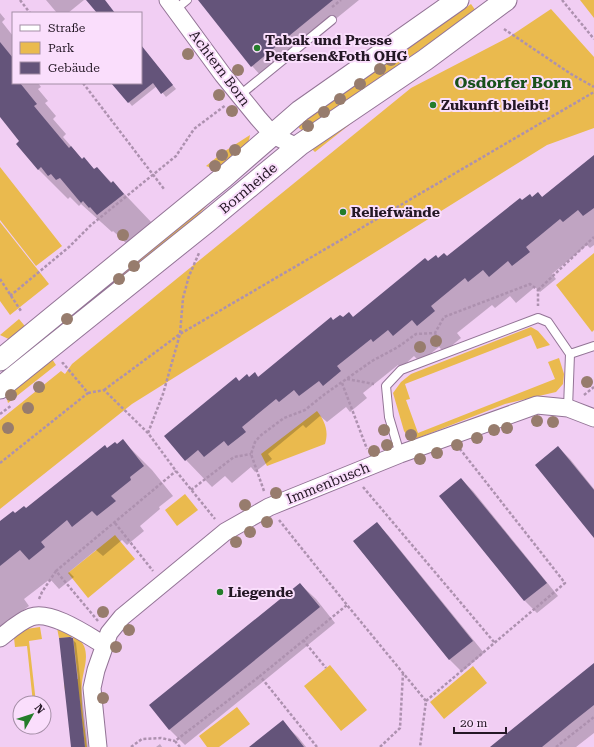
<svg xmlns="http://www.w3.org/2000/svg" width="594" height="747" font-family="'Roboto Serif',serif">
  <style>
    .green { fill: #eaba4e }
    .shadow { fill: #0003 }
    .building { fill: #64547a }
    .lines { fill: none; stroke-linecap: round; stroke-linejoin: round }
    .service-casing { stroke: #937496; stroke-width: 10 }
    .minor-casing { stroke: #937496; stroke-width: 19 }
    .tertiary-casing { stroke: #937496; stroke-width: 23 }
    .path { stroke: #ad91af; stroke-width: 2.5; stroke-dasharray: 3 2; stroke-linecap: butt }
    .service { stroke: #fff; stroke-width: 8 }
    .minor { stroke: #fff; stroke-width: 17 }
    .tertiary { stroke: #fff; stroke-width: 21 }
    .tree { fill: #977c6d }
    .poi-dot { fill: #247d2b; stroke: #fadefc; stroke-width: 1.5 }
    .labels { text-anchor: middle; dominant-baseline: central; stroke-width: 4; stroke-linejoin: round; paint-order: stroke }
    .poi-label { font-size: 14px; font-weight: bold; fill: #241725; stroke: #fadefc; text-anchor: start }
    .street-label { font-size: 14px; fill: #241725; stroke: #fadefc }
    .quarter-label { font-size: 16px; font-weight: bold; fill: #19501c; stroke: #fadefc }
  </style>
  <rect width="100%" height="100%" fill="#f1cef3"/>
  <path class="green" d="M580,0H594V18Z
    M471,4L476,11L303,131L299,128V124L303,120Z
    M551,9L594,57V128L547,145L132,404L0,509V420L61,371L65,374L72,364L411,88L509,37Z
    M358,118L315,152L310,147Z
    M250,135C248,151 233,161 222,172L206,166L222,153Z
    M0,167L62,246L36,266L0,220Z
    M223,188L169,247L60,335L52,325Z
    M0,222L49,284L10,315L0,301Z
    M594,253V330L592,332L556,285Z
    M19,319L29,331L15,342L0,335Z
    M531,327L538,331L550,345L537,349L531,335L405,384L410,399L406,400L418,433L555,379L548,362L559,358L564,374L563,384L556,392L505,404L418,438H409L404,431L393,393L401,382L411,374Z
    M50,356L56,365L8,403L5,392Z
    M317,411C325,421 329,431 325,444L267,466L261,454Z
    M185,494L198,510L177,526L165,510Z
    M115,535L135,559L88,598L68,573Z
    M40,627L42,639L29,641L36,703H33L27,646L15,647L14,638L26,629Z
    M57,628C68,632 79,635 84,646C89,658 83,671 82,683C80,701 85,728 87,747H85L78,689L65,691L64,681L78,679L73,637L59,638Z
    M330,665L367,710L341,731L304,686Z
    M473,666L487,683L444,719L430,702Z
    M237,707L250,724L219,747H207L199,736Z"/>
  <path class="shadow" d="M46,0H84L68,13H57Z
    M204,0H359L263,78L252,66Z
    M0,13L5,19L2,22L13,36L12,40L13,41V83H38L41,87L38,89L48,101L45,103L56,116L53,119L66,134L63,137L83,160L84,159L95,170L97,168L112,183L113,182L153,224L128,245L113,231L112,232L81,204L79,206L70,197L68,199L38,169L21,141L0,116Z
    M141,46L176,89L166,97L157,86L132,106L113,83H141Z
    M594,156V245L590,248L587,245L552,274L556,279L540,292L535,287L516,303L510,296L495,308L492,305L457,333L461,338L444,352L439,347L420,362L414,356L401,368L398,365L363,393L367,398L350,412L346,407L327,422L320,416L306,428L303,425L268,454L272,459L255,472L251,467L232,483L225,476L212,487L186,460L239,382L249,378L254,373L259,377L334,321L353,317L428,262L447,257L522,202L532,198L538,193L543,198Z
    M123,441L152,470L173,496L159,507L160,509L140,526L144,531L127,545L122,540L103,556L96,550L69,572L74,577L59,589L50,579L24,599L29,606L8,622L0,640V523L27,509L108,449L117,446Z
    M558,447L570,459L594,489V536Z
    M461,479L473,491L558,596L537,613L525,601L441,496Z
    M377,524L388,535L484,653L462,672L450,660L354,542Z
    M300,584L316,599L335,623L185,745L169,729Z
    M72,639L76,643L88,747H71Z
    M594,665V733L576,747H491Z
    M282,722L298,737L306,747H264Z
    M160,744L162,747H156Z"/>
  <path class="building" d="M86,0H105L115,13H97Z
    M198,0H333L251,67Z
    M0,42L13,58V83H20L37,104L34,106L69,148L71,146L82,159L84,157L94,169L97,167L111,183L113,181L124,194L97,215L90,207L89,208L83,201L81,203L60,178L56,180L51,174L48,176L41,167L38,170L16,144L19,141L0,117Z
    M141,45L173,85L161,94L153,83L128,103L111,83H141Z
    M594,155V208L583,216L578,210L563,222L560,219L526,247L530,252L512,266L508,261L489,277L483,270L468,282L465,278L431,306L435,311L417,326L412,320L393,336L388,330L373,342L371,339L337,366L341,371L323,386L319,381L299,396L294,390L279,402L276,399L242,427L246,432L228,446L224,441L204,457L198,450L185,461L164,436L236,377L239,381L247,374L249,377L255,372L258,377L331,317L333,320L340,315L343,317L349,312L353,317L425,258L428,261L436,255L438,258L444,253L447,256L520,198L522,200L530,194L532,197L538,192L542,197Z
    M123,439L144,466L130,477L131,480L111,496L116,501L97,516L92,511L72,527L67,520L41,542L45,547L29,560L20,550L0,566V521L13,511L15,513L24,506L26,508L105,445L107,448L115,442L117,444Z
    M558,446L594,490V538L535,465Z
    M461,478L547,583L524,601L439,496Z
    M377,522L473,641L449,660L353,541Z
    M300,583L320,607L169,730L149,705Z
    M70,637L73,638L85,747H71L59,638Z
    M594,663V705L570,724L542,747H490Z
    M283,720L304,747H249Z"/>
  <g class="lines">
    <defs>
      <path id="service" d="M176,9L187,0
        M240,95L332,20
        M570,354L594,346
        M400,454L389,417L386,386L401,370L538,318L548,322L570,354L568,408"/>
      <path id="minor" d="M168,0L223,75L258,118L273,135L297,147
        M0,638C9,631 20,621 31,617C51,610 87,635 104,645
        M98,747L92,688L96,670L109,633L122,617L225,532L269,507L400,454L537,405L568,408L594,418"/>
      <path id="tertiary" d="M0,360L224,177L300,111L458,0
        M0,388L207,222L301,144L425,60L506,0"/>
    </defs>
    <use href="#service" class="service-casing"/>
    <use href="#minor" class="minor-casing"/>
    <use href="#tertiary" class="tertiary-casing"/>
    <path class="path" d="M20,0L30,13
      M562,0L594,39
      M332,7L341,0
      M504,29L571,74L594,87
      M83,83L164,189
      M0,279L21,311
      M538,290L594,237
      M10,296L69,247L91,225L176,156L194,129L226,105
      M435,333L439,343
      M347,379L374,384
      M342,383L367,449
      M104,390L180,334L594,92
      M88,393L104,390L148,433L176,471L215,519
      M584,395L594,387
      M0,414L12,405
      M148,433L163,394L180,334L183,298L189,276L199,253
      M0,463L88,393L63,363L62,364
      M363,487L494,642
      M191,490L234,457L251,454
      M264,491L251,454L255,442L260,436L284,418L305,410L325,394L372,361L398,347L416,334L435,333L444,317L530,284L538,290V306
      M279,520L347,605L426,701L420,747
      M115,523L153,571
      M39,599L42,592L56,571
      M98,621L56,571L176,471
      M303,640L326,668
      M426,701L565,583L460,449
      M131,747L142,739L161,738L175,741
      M180,747L175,741L260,676
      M317,747L260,676L347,605
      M380,747L400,728L403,673
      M556,747L594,717"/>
    <use href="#service" class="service"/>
    <use href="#minor" class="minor"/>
    <use href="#tertiary" class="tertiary"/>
  </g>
  <g class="tree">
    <circle cx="188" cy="54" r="6"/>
    <circle cx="391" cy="60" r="6"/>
    <circle cx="380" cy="69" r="6"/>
    <circle cx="238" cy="70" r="6"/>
    <circle cx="360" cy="84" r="6"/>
    <circle cx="219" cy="95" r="6"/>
    <circle cx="340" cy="99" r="6"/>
    <circle cx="232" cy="111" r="6"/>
    <circle cx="324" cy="112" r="6"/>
    <circle cx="308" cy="126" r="6"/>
    <circle cx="235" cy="150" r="6"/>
    <circle cx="222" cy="155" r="6"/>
    <circle cx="215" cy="166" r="6"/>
    <circle cx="123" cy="235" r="6"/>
    <circle cx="134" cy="266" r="6"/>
    <circle cx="119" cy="279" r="6"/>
    <circle cx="67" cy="319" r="6"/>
    <circle cx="436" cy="341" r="6"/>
    <circle cx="420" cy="347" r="6"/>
    <circle cx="587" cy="382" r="6"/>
    <circle cx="39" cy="387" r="6"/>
    <circle cx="11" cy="395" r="6"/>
    <circle cx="28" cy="408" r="6"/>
    <circle cx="537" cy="421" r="6"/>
    <circle cx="553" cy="422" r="6"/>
    <circle cx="8" cy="428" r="6"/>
    <circle cx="507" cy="428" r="6"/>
    <circle cx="384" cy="430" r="6"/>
    <circle cx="494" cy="430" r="6"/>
    <circle cx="411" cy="435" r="6"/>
    <circle cx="477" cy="438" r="6"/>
    <circle cx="387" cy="445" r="6"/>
    <circle cx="457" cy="445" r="6"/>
    <circle cx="374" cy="451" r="6"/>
    <circle cx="437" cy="453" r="6"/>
    <circle cx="420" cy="459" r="6"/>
    <circle cx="276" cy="493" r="6"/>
    <circle cx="245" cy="505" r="6"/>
    <circle cx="267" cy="522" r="6"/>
    <circle cx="250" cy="532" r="6"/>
    <circle cx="236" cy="542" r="6"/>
    <circle cx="103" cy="612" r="6"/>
    <circle cx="129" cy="630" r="6"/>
    <circle cx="116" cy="647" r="6"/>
    <circle cx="103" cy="698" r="6"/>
  </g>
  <g class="poi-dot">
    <circle cx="257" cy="48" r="4"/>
    <circle cx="433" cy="105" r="4"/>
    <circle cx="343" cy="212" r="4"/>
    <circle cx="220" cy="592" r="4"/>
  </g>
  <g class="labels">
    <g class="poi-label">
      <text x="265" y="40">Tabak und Presse<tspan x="265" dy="16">Petersen&amp;Foth OHG</tspan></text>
      <text x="441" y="105">Zukunft bleibt!</text>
      <text x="351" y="212">Reliefwände</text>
      <text x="228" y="592">Liegende</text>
    </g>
    <g class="street-label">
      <text transform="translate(220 68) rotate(53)">Achtern Born</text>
      <text transform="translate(248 188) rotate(-40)">Bornheide</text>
      <text transform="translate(328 483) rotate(-22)">Immenbusch</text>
    </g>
    <g class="quarter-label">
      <text x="513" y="82">Osdorfer Born</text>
    </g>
  </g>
  <rect x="12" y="12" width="130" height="72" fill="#fadefc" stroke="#a48ea6"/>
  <rect x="20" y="25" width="20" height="6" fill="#ffffff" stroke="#a48ea6"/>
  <text x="48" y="32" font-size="12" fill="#241725">Straße</text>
  <rect x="20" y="42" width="20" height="12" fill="#eaba4e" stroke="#a48ea6"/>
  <text x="48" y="52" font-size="12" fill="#241725">Park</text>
  <rect x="20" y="62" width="20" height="12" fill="#64547a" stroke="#a48ea6"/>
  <text x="48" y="72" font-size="12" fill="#241725">Gebäude</text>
  <g transform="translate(32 715) rotate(51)"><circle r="19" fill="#fadefc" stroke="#a48ea6"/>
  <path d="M0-3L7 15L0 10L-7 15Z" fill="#247d2b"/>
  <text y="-6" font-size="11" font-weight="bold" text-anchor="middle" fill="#241725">N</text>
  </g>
  <path d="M454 727v6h52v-6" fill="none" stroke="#241725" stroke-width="2"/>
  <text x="460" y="727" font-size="12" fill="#241725" stroke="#fadefc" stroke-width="3" paint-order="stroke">20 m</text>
</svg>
